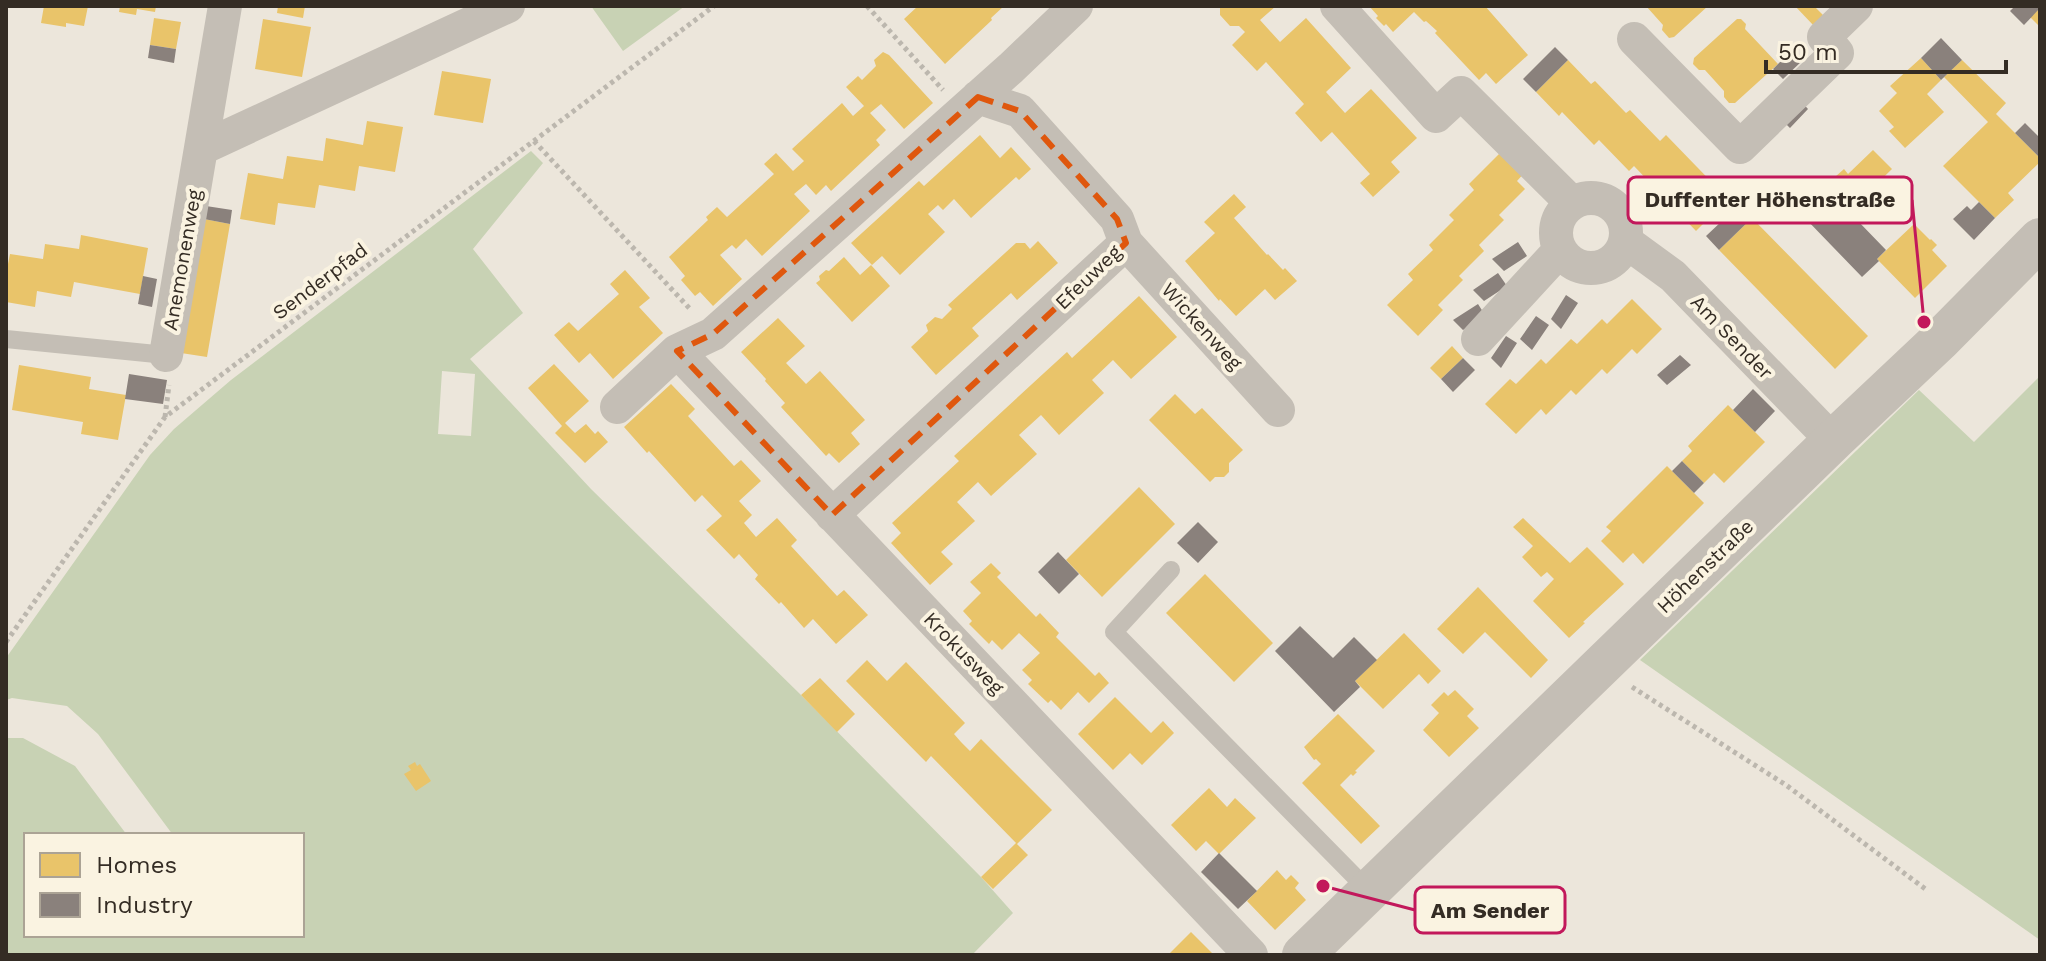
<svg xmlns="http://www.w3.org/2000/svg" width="2046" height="961" font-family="'Work Sans',sans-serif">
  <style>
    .green { fill: #c8d2b4; fill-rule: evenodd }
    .homes { fill: #e9c46a }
    .industry { fill: #8a817c }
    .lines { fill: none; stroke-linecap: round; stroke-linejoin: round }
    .path { stroke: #bcb7ae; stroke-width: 5; stroke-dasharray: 4 4; stroke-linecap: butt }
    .service { stroke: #c4beb5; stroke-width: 18 }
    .minor { stroke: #c4beb5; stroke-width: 34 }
    .tertiary { stroke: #c4beb5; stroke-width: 42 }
    .marked { fill: none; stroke: #df570d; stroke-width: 6; stroke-dasharray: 16 10; stroke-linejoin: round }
    .labels { text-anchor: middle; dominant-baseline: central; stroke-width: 8; stroke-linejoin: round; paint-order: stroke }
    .street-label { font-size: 20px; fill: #342c24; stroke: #faf3e1 }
    .leader { fill: none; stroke: #c2185b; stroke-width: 3 }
    .callout-dot { fill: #c2185b; stroke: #faf3e1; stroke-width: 3 }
    .callout { fill: #faf3e1; stroke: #c2185b; stroke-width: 3 }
    .callout-label { font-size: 22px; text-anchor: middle; font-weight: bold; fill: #342c24 }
  </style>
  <rect width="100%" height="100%" fill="#ece6db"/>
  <path class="green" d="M591,6H685L623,51Z
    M531,151L543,163L473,249L523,313L470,359L591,489L801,695L981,877L1013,913L972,955H6V738H23L75,766L127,835H26V935H302V835H173L98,734L67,706L12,698L6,700V658L150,455L174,429L231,380ZM442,371L475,374L471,436L438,434Z
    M2040,376V940L1640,660L1919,390L1974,442Z"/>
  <path class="homes" d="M44,6H88L84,26L66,23V27L41,23Z
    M120,6H156L155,12L137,9L136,15L119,12Z
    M278,6H305L303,18L277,13Z
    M918,6H1004L991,18L992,20L945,64L904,19Z
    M1220,6H1276L1260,20L1280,42L1306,18L1351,68L1326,92L1345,113L1371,89L1417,138L1391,162L1400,172L1373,197L1360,183L1370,174L1332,132L1321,142L1295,113L1304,104L1266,62L1257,71L1232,45L1245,32L1239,26H1230L1220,15Z
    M1369,6H1485L1528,55L1496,84L1486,73L1479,80L1435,33L1437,31L1426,21L1424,22L1414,12L1393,32L1386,24L1384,26L1376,18L1378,16Z
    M1646,6H1708L1674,37L1669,38L1662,30L1663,25Z
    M1795,6H1814L1824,16L1814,26Z
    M2040,8V27L2030,17Z
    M154,18L181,22L176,49L150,45Z
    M263,19L311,27L302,77L255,69Z
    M1737,19H1741L1746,24L1745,29L1778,64L1735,103H1729L1724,97V91L1705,70H1699L1693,64L1694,58Z
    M883,52L889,55L933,103L904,129L881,104L870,113L886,130L876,140L880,145L831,191L826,185L816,195L806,184L794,194L810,211L762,256L746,239L736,249L732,245L720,255L742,279L713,306L700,292L695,296L681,280L685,276L669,257L708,220L706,217L717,207L727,217L774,174L764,164L776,153L793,171L804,161L792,149L842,103L853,116L864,106L846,87L858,76L862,80L876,66L874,60Z
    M1921,58L1941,80L1927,94L1944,112L1905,148L1889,131L1894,127L1879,111L1897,93L1890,86Z
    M1568,60L1591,84L1595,81L1626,113L1630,110L1660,141L1666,135L1728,199L1696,231L1634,166L1629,171L1599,140L1594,145L1562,112L1559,116L1536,92Z
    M1962,60L2006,103L1996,114L2040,158V162L2008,193L2014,200L1995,218L1943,166L1988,122L1944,77Z
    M442,71L491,79L483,123L434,115Z
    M367,121L403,127L395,172L359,166L355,191L319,185L315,208L278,203L275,225L240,219L248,173L283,179L287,156L323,161L326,138L363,145Z
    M980,135L1000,158L1011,147L1031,169L1019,180L1016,177L971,218L954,199L943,210L938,205L928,214L945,232L900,275L882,256L872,265L851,243L919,181L924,186Z
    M1504,149L1526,171L1517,181L1525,189L1499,215L1504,220L1479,245L1484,251L1459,276L1463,280L1438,305L1443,310L1418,336L1387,305L1413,280L1408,274L1433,250L1429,245L1454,220L1449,215L1474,190L1469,184Z
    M1873,150L1892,169L1847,213L1828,194L1840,182L1835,177L1844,169L1848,174Z
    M1234,194L1246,207L1234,218L1267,255L1268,254L1283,270L1285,268L1297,281L1275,300L1265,289L1236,316L1220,299L1219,301L1185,261L1215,233L1204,222Z
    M1752,218L1868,336L1835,369L1719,250Z
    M204,219L230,224L207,357L181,353Z
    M1914,224L1930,240L1931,239L1937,245L1932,250L1947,266L1915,298L1877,259Z
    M81,235L148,248L140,294L74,282L71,297L37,291L35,307L6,302V274L10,254L43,259L45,244L79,249Z
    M1038,241L1058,263L1017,300L1011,293L972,328L979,336L936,375L911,347L928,331L926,325L935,317L942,319L952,309L948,305L1016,243H1025L1030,249Z
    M844,257L860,275L871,265L890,286L852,322L816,283L820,280L819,276L826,270L829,271Z
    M625,270L650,298L639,307L663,333L613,379L590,353L579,363L554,335L569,322L578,331L619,294L610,284Z
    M1139,296L1177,337L1131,379L1113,360L1092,380L1104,393L1059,435L1041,415L1019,435L1037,454L991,496L978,482L957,502L975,521L941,552L953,564L930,585L891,543L901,533L892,523L959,461L954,456L1044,373L1067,352L1072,358Z
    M1632,299L1662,329L1637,354L1632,349L1607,374L1602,369L1576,395L1571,390L1546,415L1541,409L1516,434L1485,404L1510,379L1516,384L1541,359L1546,364L1571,339L1577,344L1602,319L1607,324Z
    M778,318L805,346L786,363L806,384L820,371L865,420L851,433L860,444L839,463L829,453L826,456L781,407L785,403L765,381L766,379L741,352Z
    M1452,346L1463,358L1441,379L1430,368Z
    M554,364L589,401L565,423L575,433L586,424L595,434L598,431L608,442L585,463L555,433L562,426L528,388Z
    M19,365L91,377L89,389L126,395L118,440L81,434L83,422L12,410Z
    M671,384L695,409L688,416L734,466L741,460L761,481L739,501L752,515L744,523L756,537L777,518L797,540L791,546L837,596L844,590L868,615L836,644L813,619L804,628L781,602L779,604L755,579L758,575L739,554L734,559L706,530L722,516L702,495L695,502L649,451L647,453L624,427Z
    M1175,394L1195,414L1202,408L1243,450L1229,463V472L1224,477H1215L1210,482L1149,420Z
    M1728,405L1765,442L1724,483L1714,473L1704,483L1682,461L1692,451L1688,446Z
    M1667,466L1704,503L1643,564L1633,553L1623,563L1601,541L1611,531L1606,527Z
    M1139,487L1175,524L1102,597L1066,560Z
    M1523,518L1570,563L1587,547L1624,584L1583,622L1585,623L1569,638L1533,601L1554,579L1547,572L1541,577L1522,557L1533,546L1513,527Z
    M991,563L1001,573L997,577L1036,617L1040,613L1059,633L1056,637L1095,676L1099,672L1109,683L1089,703L1078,692L1061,710L1051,700L1048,703L1028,684L1032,680L1022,670L1040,653L1019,633L1002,650L992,640L989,644L969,624L972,621L963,611L981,593L970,582Z
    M1205,574L1273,643L1234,682L1166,613Z
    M1478,587L1548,660L1531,678L1485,632L1463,654L1437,629Z
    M1404,633L1441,671L1428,684L1419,674L1383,709L1355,681Z
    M867,660L887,681L906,662L965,723L954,734L961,742L970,751L981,739L1052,810L1017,844L931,756L926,762L846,681Z
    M820,678L855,714L837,732L801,695Z
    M1455,690L1474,709L1467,716L1479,728L1449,757L1423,730L1439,713L1431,705L1444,692L1448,696Z
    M1115,697L1151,733L1163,721L1174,733L1142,765L1130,753L1113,770L1078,734Z
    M1338,714L1375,751L1355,771L1357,772L1353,776L1351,774L1340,785L1380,826L1361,844L1302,783L1321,764L1316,759L1314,760L1304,747Z
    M415,762L417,766L420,764L431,781L416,791L404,774L411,770L408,766Z
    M1209,788L1227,807L1235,798L1256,818L1219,854L1206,841L1196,851L1171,825Z
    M1016,843L1028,855L993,889L981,877Z
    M1277,870L1286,880L1291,875L1299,883L1295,888L1306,900L1275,930L1247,901Z
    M1191,932L1214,955H1168Z"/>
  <path class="industry" d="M2015,6H2040V8L2024,25L2010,11Z
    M1941,38L1962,60L1941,80L1921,58Z
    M150,45L176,49L174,63L148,58Z
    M1555,47L1568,60L1536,92L1523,79Z
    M1792,50L1802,61L1783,79L1773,69Z
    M1798,98L1808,109L1790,128L1779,117Z
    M2025,123L2040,138V158L2015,133Z
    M1828,194L1855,221L1856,219L1886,250L1877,259L1879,261L1862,277L1804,217Z
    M1979,202L1995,218L1974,240L1953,219L1967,206L1971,210Z
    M1739,205L1752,218L1719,250L1706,236Z
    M206,206L232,210L230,224L204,219Z
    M1518,242L1527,256L1504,271L1492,259Z
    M1498,273L1507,286L1484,301L1473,290Z
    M143,276L157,279L152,307L138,304Z
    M1566,295L1578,303L1561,329L1551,319Z
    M1478,304L1485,315L1463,330L1453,320Z
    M1536,316L1549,325L1532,350L1520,339Z
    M1506,336L1517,343L1501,368L1491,358Z
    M1680,355L1691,365L1667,385L1657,375Z
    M1463,358L1475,370L1453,392L1441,379Z
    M129,374L167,380L163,404L125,399Z
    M1753,389L1775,411L1755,432L1733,410Z
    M1682,461L1704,483L1694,493L1672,471Z
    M1198,522L1218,542L1198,563L1177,543Z
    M1058,552L1079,574L1059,594L1038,572Z
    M1300,626L1333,658L1354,637L1377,660L1355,681L1360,687L1334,712L1275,651Z
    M1219,853L1257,891L1238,909L1201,872Z"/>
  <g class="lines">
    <path class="path" d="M867,6L943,90
      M534,141L691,310
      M165,417L169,385
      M6,642L165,417L714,6
      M1632,687L1786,785L1928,891"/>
    <path class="service" d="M6,339L166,355
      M1171,570L1114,632L1369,891"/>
    <path class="minor" d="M1337,6L1436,116L1461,93L1572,203
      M1634,39L1740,147L1837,53L1824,37L1856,6
      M202,148L508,6
      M1556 233a35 35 0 1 1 70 0a35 35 0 1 1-70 0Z
      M1625,241L1673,276L1833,441
      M1126,243L1278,410
      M1478,339L1560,250
      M677,351L1251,955
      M166,355L225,6
      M617,407L677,351L713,334L1011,68L1076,6
      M832,515L1126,243L1117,219L1020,111L978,97"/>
    <path class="tertiary" d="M1303,955L1836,438L1940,340L2040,239"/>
  </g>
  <path class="marked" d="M978,97L1020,111L1117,219L1126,243L832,515L677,351L713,334Z"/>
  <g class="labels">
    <g class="street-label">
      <text transform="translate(182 260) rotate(-80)">Anemonenweg</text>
      <text transform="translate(1088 277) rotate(-44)">Efeuweg</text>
      <text transform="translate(320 281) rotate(-37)">Senderpfad</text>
      <text transform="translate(1202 326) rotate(48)">Wickenweg</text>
      <text transform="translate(1732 337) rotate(46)">Am Sender</text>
      <text transform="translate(1705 566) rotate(-44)">Höhenstraße</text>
      <text transform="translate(964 653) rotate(46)">Krokusweg</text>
    </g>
  </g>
  <path class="leader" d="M1924 322L1912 200M1323 886L1415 910"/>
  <g class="callout-dot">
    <circle cx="1924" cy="322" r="8"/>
    <circle cx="1323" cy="886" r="8"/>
  </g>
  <g class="callout">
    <rect x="1628" y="177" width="284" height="46" rx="8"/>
    <rect x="1415" y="887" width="150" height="46" rx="8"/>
  </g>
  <g class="callout-label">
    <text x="1770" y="207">Duffenter Höhenstraße</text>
    <text x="1490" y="918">Am Sender</text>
  </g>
  <rect width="2046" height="961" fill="none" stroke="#342c24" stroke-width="16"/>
  <rect x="24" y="833" width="280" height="104" fill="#faf3e1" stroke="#aba395" stroke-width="2"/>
  <rect x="40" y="853" width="40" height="24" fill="#e9c46a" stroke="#aba395" stroke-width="2"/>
  <text x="96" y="873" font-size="24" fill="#342c24">Homes</text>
  <rect x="40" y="893" width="40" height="24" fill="#8a817c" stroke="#aba395" stroke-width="2"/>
  <text x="96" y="913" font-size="24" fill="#342c24">Industry</text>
  <path d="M1766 60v12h240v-12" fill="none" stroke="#342c24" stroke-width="4"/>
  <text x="1778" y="60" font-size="24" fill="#342c24" stroke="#faf3e1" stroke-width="6" paint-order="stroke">50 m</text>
</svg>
